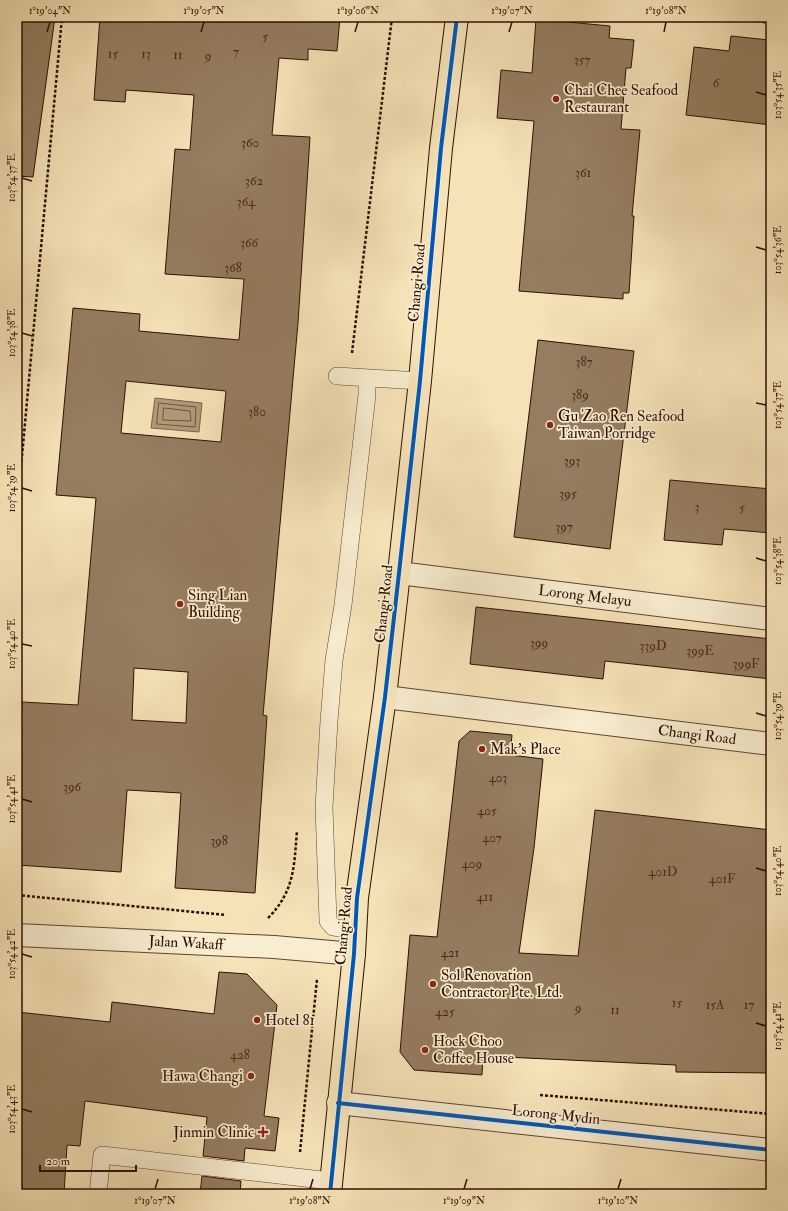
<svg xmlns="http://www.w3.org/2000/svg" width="788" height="1211" font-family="'IM FELL Double Pica',serif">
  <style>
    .water { fill: #b19b79; stroke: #7d6349 }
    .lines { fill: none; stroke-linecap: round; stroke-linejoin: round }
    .shore { stroke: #70543e; stroke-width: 1 }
    .building { fill: #957d60; stroke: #2e0e02; fill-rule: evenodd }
    .lane-casing { stroke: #60432f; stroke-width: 18 }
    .street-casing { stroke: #60432f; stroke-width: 24 }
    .primary-casing { stroke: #2e0e02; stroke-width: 24 }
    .path { stroke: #2e0e02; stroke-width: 2.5; stroke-dasharray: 3 2; stroke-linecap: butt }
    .lane { stroke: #f8edd0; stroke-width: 17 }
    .street { stroke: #f8edd0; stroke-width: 22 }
    .primary { stroke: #f5e3b7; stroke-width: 22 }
    .cycleway-casing { stroke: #f8edd0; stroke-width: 6 }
    .cycleway { stroke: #0057b8; stroke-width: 4 }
    .ticks { fill: none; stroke: #2e0e02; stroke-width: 1.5 }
    .poi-dot { fill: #8f2418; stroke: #f8edd0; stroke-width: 1.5 }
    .labels { text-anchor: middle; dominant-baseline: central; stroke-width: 3.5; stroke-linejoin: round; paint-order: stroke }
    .number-label { font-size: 13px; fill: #482a1a }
    .poi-label { font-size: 15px; fill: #2e0e02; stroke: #f8edd0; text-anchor: start }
    .street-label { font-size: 15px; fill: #2e0e02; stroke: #f8edd0 }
    .neatline { fill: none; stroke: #2e0e02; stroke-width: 1.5 }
    .ticks-label { font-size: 10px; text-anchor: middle; fill: #2e0e02 }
  </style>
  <rect width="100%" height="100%" fill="#f5e3b7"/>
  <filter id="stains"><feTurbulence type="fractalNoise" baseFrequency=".005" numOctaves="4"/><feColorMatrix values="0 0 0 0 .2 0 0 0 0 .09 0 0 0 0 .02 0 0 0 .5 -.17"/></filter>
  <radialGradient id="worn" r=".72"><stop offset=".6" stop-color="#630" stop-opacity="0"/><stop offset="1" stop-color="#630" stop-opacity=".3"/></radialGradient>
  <path class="water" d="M155,398L202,403L199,432L151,428Z"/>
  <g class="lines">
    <path class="shore" d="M159,403L196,407L195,427L157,424Z
      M164,408L190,411L191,421L163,420Z"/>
  </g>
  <path class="building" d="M17,17H55L33,177L17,176Z
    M100,17H340L337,51L308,49V60L279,58L272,135L310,137L298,323L263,715L267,716L255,893L175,888L181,793L127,790L121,872L17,865V783L22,702L78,705L96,498L56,495L73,308L140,314L139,331L239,340L244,279L165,274L175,149L190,150L194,95L126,90L125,102L94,100ZM126,381L226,391L221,442L121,433ZM134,668L188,672L186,723L132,720Z
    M536,19L610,26L609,38L634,40L631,68H626L621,129L640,130L632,216H634L629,293H623V299L519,291L534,121L497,118L501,70L532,73Z
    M731,36L769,40L767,52H771V125L686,115L694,47L729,51Z
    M538,340L634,351L610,549L514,537Z
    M670,480L771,489V533L724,529L722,545L664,540Z
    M476,607L771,639V679L605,661L603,679L470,664Z
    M470,731L512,735L510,755L543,759L534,848L519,953L578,956L595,810L771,830V1073L676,1072V1065L483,1056L482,1075L414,1070L400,1052L410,935L437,937L459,741Z
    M219,972L247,974L277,1005L264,1116L279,1118L275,1151L245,1148L244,1161L203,1156L207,1117L85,1101L80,1146L67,1145L64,1194H17V1012L110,1022L112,1002L214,1014Z
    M202,1176L241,1181L240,1194H200Z"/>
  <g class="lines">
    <defs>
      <path id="lane" d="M337,376L420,381
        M355,931L333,927L328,921L324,807L329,721L334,660L343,605L367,395V378
        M98,1194L102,1155L331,1181"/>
      <path id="street" d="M399,573L771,619
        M385,697L771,744
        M17,935L274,947L354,954
        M338,1103L771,1150"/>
      <path id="primary" d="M330,1194L354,954L357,898L385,697L399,573L420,381L441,148L457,17"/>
    </defs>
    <use href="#lane" class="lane-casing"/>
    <use href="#street" class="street-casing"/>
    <use href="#primary" class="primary-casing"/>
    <path class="path" d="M723,17L771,23
      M352,353L392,17
      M17,511L62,17
      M17,895L226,915
      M268,918C295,891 294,865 297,831
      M540,1095L771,1114
      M300,1152L317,979"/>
    <use href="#lane" class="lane"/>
    <use href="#street" class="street"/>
    <use href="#primary" class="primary"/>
    <defs>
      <path id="cycleway" d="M338,1103L771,1150
        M330,1194L354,954L357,898L385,697L399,573L420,381L441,148L457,17"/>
    </defs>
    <use href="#cycleway" class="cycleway-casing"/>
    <use href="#cycleway" class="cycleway"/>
  </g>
  <path class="ticks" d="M47,32L50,22M201,32L204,22M355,32L358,22M509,32L512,22M664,32L666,22M756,92L766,95M22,178L32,181M756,247L766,250M22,333L32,336M756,403L766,405M22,488L32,491M756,558L766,561M22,644L32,646M756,713L766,716M22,799L32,802M756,868L766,871M22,954L32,957M756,1023L766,1026M22,1109L32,1112M155,1189L158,1179M310,1189L313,1179M464,1189L467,1179M618,1189L621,1179"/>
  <g class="poi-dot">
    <circle cx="556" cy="99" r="4"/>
    <circle cx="550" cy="425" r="4"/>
    <circle cx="180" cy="604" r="4"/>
    <circle cx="482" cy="749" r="4"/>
    <circle cx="433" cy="984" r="4"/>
    <circle cx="257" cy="1020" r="4"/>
    <circle cx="425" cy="1050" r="4"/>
    <circle cx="251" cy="1076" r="4"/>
    <path d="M261 1126h4v4h4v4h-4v4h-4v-4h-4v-4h4z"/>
  </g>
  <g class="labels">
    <g class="number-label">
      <text x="265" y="37">5</text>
      <text x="236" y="52">7</text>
      <text x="113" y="54">15</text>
      <text x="146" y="54">13</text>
      <text x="178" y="55">11</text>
      <text x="208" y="56">9</text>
      <text x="582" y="60">357</text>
      <text x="716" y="83">6</text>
      <text x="250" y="143">360</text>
      <text x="583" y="173">361</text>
      <text x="254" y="181">362</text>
      <text x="246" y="202">364</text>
      <text x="249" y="243">366</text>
      <text x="233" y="268">368</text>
      <text x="584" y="362">387</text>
      <text x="580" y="395">389</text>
      <text x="257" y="412">380</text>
      <text x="572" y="461">393</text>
      <text x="568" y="494">395</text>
      <text x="697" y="507">3</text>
      <text x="742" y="508">5</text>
      <text x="564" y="527">397</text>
      <text x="539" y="643">399</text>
      <text x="653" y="646">339D</text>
      <text x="700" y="651">399E</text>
      <text x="746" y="664">399F</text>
      <text x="498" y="778">403</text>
      <text x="72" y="787">396</text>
      <text x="487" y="811">405</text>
      <text x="492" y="838">407</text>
      <text x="219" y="841">398</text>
      <text x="472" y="864">409</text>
      <text x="663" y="872">401D</text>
      <text x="722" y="879">401F</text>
      <text x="485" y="897">411</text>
      <text x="450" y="953">421</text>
      <text x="677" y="1003">15</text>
      <text x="715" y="1005">15A</text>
      <text x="749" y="1005">17</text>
      <text x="578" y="1008">9</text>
      <text x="615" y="1010">11</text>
      <text x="445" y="1012">425</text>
      <text x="240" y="1055">428</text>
    </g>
    <g class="poi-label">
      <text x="564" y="90">Chai Chee Seafood<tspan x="564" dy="17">Restaurant</tspan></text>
      <text x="558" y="416">Gu Zao Ren Seafood<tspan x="558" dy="17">Taiwan Porridge</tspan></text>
      <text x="188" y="595">Sing Lian<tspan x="188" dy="17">Building</tspan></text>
      <text x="490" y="749">Mak's Place</text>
      <text x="441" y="975">Sol Renovation<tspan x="441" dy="17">Contractor Pte. Ltd.</tspan></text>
      <text x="265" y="1020">Hotel 81</text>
      <text x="433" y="1041">Hock Choo<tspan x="433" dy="17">Coffee House</tspan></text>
      <text x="243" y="1076" text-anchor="end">Hawa Changi</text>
      <text x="254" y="1132" text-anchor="end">Jinmin Clinic</text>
    </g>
    <g class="street-label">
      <text transform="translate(417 283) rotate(-85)">Changi Road</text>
      <text transform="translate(585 596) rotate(7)">Lorong Melayu</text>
      <text transform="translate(384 604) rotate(-84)">Changi Road</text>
      <text transform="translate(697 735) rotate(7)">Changi Road</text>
      <text transform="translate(344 926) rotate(-85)">Changi Road</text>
      <text transform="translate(186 943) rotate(3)">Jalan Wakaff</text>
      <text transform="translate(556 1115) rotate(6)">Lorong Mydin</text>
    </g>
  </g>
  <rect width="788" height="1211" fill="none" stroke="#f5e3b7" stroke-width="44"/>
  <path d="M40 1165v6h96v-6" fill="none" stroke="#2e0e02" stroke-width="2"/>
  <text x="46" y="1165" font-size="12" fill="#2e0e02" stroke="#f8edd0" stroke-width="3" paint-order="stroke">20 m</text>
  <rect x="22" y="22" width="744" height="1167" class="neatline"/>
  <g class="ticks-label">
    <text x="50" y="14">1°19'04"N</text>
    <text x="204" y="14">1°19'05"N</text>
    <text x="358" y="14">1°19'06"N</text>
    <text x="512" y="14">1°19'07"N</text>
    <text x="666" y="14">1°19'08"N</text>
    <text transform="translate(777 95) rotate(-90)" y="4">103°54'35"E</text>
    <text transform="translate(11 178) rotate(-90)" y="4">103°54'37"E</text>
    <text transform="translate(777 250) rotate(-90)" y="4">103°54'36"E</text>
    <text transform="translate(11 333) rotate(-90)" y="4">103°54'38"E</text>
    <text transform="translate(777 405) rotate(-90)" y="4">103°54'37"E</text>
    <text transform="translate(11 488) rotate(-90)" y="4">103°54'39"E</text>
    <text transform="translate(777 561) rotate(-90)" y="4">103°54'38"E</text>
    <text transform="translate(11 644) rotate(-90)" y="4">103°54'40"E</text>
    <text transform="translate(777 716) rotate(-90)" y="4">103°54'39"E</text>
    <text transform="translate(11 799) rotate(-90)" y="4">103°54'41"E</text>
    <text transform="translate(777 871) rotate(-90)" y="4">103°54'40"E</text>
    <text transform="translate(11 954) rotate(-90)" y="4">103°54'42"E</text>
    <text transform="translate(777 1026) rotate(-90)" y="4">103°54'41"E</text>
    <text transform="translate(11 1109) rotate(-90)" y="4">103°54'43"E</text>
    <text x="155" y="1204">1°19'07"N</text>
    <text x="310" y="1204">1°19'08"N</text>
    <text x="464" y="1204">1°19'09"N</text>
    <text x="618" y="1204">1°19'10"N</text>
  </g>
  <rect width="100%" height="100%" filter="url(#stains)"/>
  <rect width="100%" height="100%" fill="url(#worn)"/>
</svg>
